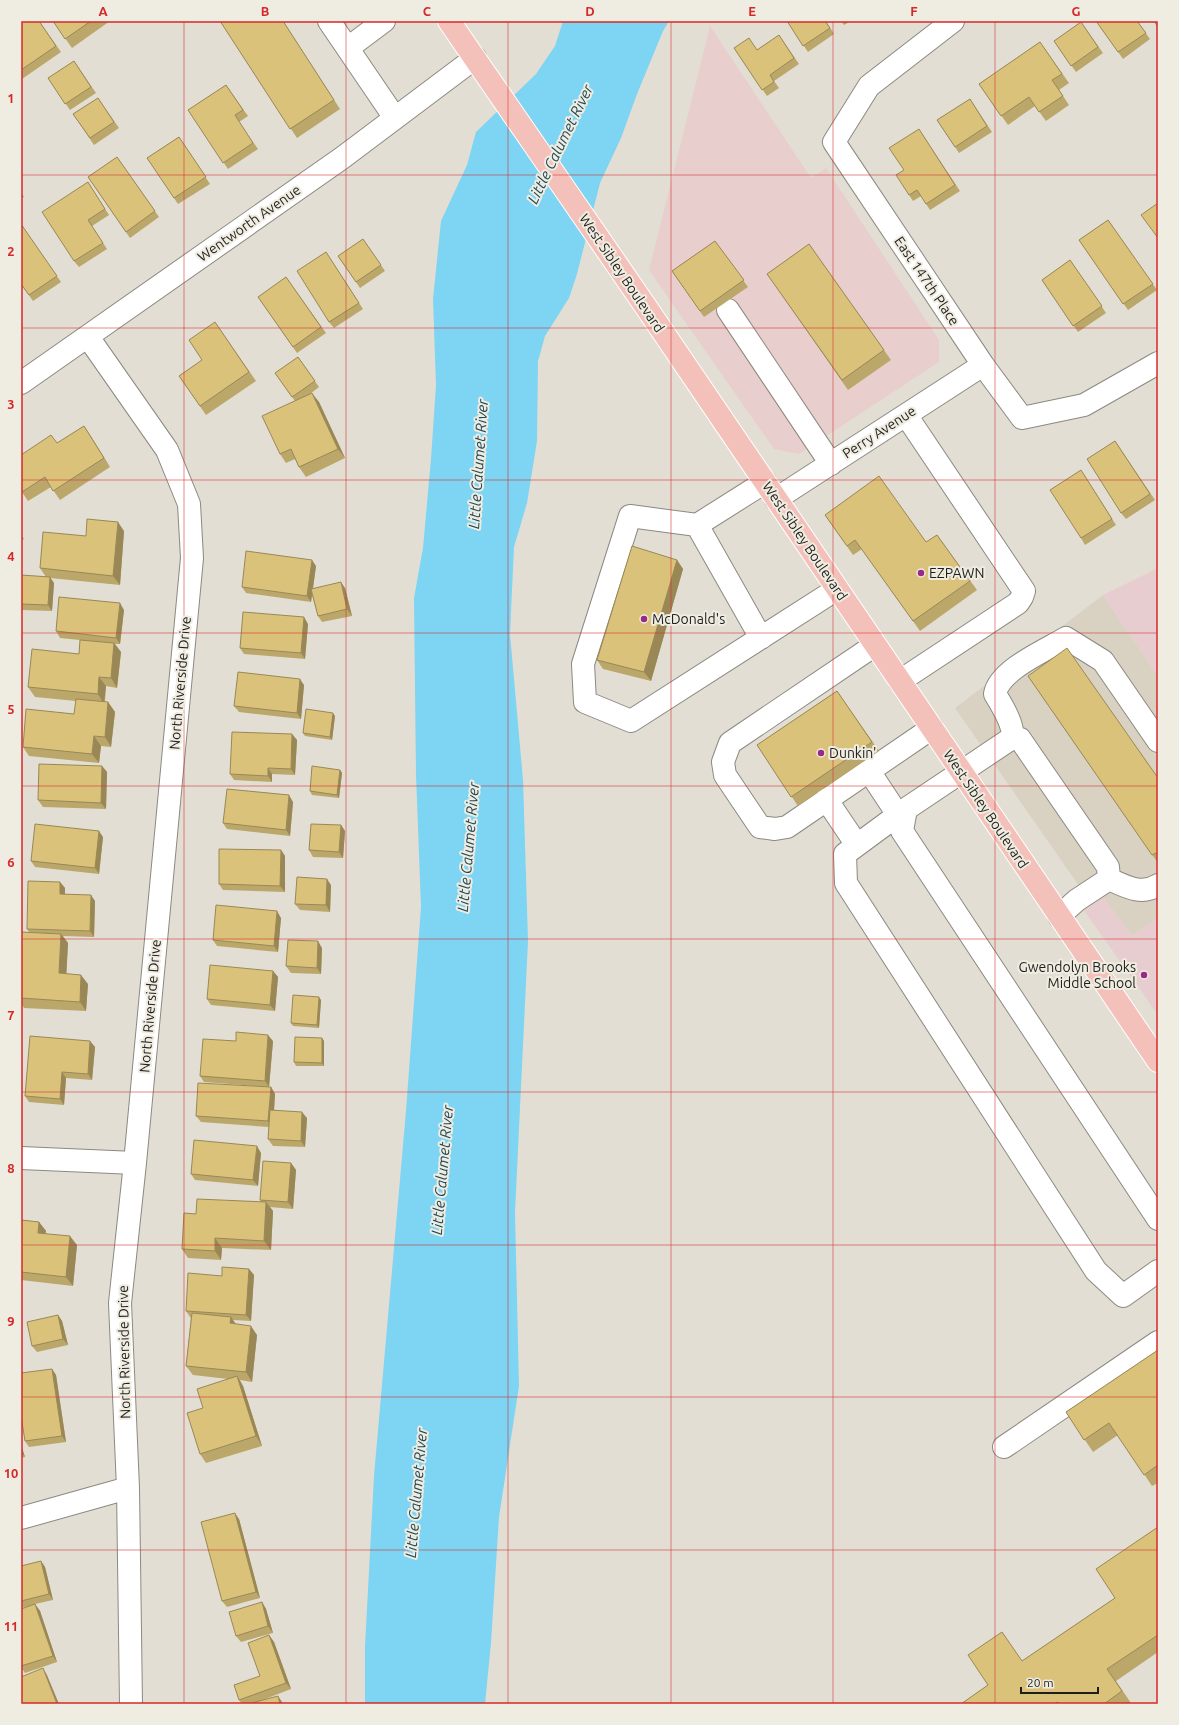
<svg xmlns="http://www.w3.org/2000/svg" width="1179" height="1725" font-family="Ubuntu,sans-serif">
  <style>
    .built { fill: #d9d2c2 }
    .industrial { fill: #e8cecc }
    .education { fill: #e8cdd0 }
    .water { fill: #7dd4f3 }
    .lines { fill: none; stroke-linecap: round; stroke-linejoin: round }
    .minor-casing { stroke: #8c8980; stroke-width: 24 }
    .major-casing { stroke: #fff; stroke-width: 24 }
    .minor { stroke: #fff; stroke-width: 22 }
    .major { stroke: #f4c1ba; stroke-width: 22 }
    .wall { fill: #bca76a }
    .shaded-wall { fill: #998856 }
    .building { fill: #dbc27b; stroke: #998856 }
    .grid { fill: none; stroke: #d62828; stroke-width: 1; stroke-opacity: 0.55 }
    .poi-dot { fill: #992988; stroke: #efece1; stroke-width: 1.5 }
    .labels { text-anchor: middle; dominant-baseline: central; stroke-width: 4; stroke-linejoin: round; paint-order: stroke }
    .street-label { font-size: 14px; fill: #201e1b; stroke: #efece1 }
    .poi-label { font-size: 14px; fill: #201e1b; stroke: #efece1; text-anchor: start }
    .water-label { font-size: 15px; font-style: italic; fill: #224956; stroke: #efece1 }
    .neatline { fill: none; stroke: #d62828; stroke-width: 1.5 }
    .grid-label { font-size: 13px; text-anchor: middle; font-weight: bold; fill: #d62828 }
  </style>
  <rect width="100%" height="100%" fill="#e2ded4"/>
  <path class="built" d="M1103,595L1158,676V918L1132,936L1102,896L1091,903L955,708Z"/>
  <path class="industrial" d="M710,26L811,178L826,168L939,340V362L799,454L774,449L649,270Z"/>
  <path class="education" d="M1158,568V676L1103,595Z
    M1102,895L1132,936L1158,918V1015L1083,909Z"/>
  <path class="water" d="M563,21H669L663,31L637,94L621,138L600,183L577,274L569,298L545,336L538,361L537,441L527,503L514,547L510,634L523,780L528,941L515,1212L519,1386L499,1517L491,1643L485,1704H365V1647L374,1476L406,1111L421,907L416,774L414,598L423,548L431,459L436,385L433,299L441,221L467,165L476,132L536,74L555,46Z"/>
  <g class="lines">
    <defs>
      <path id="minor" d="M329,21L395,118
        M953,21L869,86L834,142L983,365L1022,418L1084,405L1158,363
        M348,48L384,21
        M728,310L831,464
        M88,337L167,450L189,504L192,558L135,1163L120,1303L128,1488L131,1704
        M21,383L342,158L475,58
        M765,482L697,525L630,516L583,664L585,702L631,721L837,589
        M776,499L983,365
        M697,525L761,638
        M875,645L730,743L723,762L725,775L760,827L775,829L787,827L932,728
        M900,681L1018,603L1022,597L1024,591L906,415
        M1012,738C1015,726 1001,704 995,694C999,670 1046,650 1066,638L1103,661L1158,741
        M869,771L898,815
        M826,799L857,845
        M906,809L845,854L846,883L1096,1271L1123,1296L1158,1271
        M1109,879C1125,886 1141,896 1158,885
        M1059,916L1077,900L1109,879L1108,867L1020,739L1012,738L906,809L902,831L1158,1219
        M21,1158L135,1163
        M1004,1447L1158,1342
        M21,1518L128,1488"/>
      <path id="major" d="M449,21L646,307L1158,1061"/>
    </defs>
    <use href="#minor" class="minor-casing"/>
    <use href="#major" class="major-casing"/>
    <use href="#minor" class="minor"/>
    <use href="#major" class="major"/>
  </g>
  <path class="wall" d="M21,21H39L61,52L22,79L21,78Z
    M53,21H110L72,48Z
    M220,21H283L340,109L297,138Z
    M787,21H826L834,34L808,52Z
    M841,21H851L844,25Z
    M1096,21H1137L1150,39L1123,59Z
    M1081,22L1103,53L1076,72L1054,41Z
    M779,35L799,64L774,81L779,88L767,96L734,48L757,50Z
    M1040,42L1069,83L1059,90L1069,105L1046,121L1035,106L1008,125L979,84Z
    M74,61L96,93L70,110L48,78Z
    M226,85L248,116L239,122L258,149L228,169L188,110Z
    M98,98L119,128L94,145L73,114Z
    M970,99L992,132L959,153L937,120Z
    M919,129L960,191L930,210L921,196L913,201L909,195L904,170Z
    M179,137L210,184L178,204L147,158Z
    M117,157L159,217L130,238L88,177Z
    M88,182L109,215L92,226L107,249L79,267L74,261Z
    M21,192L24,197L21,198Z
    M1108,220L1157,290L1128,310L1079,240Z
    M22,226L61,282L33,301L21,284Z
    M363,239L385,271L360,288L338,256Z
    M715,241L748,287L704,317L672,271Z
    M809,244L891,360L848,390L767,274Z
    M326,252L363,309L334,328L329,322Z
    M1070,260L1106,313L1078,332L1042,280Z
    M286,277L326,333L297,353L258,297Z
    M215,322L256,381L206,415L179,376L202,360Z
    M298,357L319,387L310,394L319,402L345,458L306,477L299,467L295,459L286,463L280,454L295,401L275,373Z
    M84,426L110,467L60,500L51,487L28,501L22,492L57,443Z
    M1115,441L1155,500L1126,519L1121,513Z
    M1085,476L1116,525L1085,545L1081,538Z
    M825,515L926,542L937,535L977,590L920,631L862,549L853,555Z
    M124,531L120,585L50,578L54,583L52,611L22,610L21,608V575L46,577L40,568L86,536Z
    M21,535L24,539L21,541Z
    M677,560L683,569L651,681L603,669L597,660Z
    M316,566L313,588H345L352,616L322,622L318,616L312,595L311,602L246,593L242,587Z
    M124,610L120,644H115L121,652L117,688L106,686L105,702H108L115,712L111,747L101,746L99,763L29,756L23,747L74,714L76,701L35,697L28,687L79,654L80,640L60,638L56,631Z
    M308,624L305,659L244,654L240,648Z
    M1028,676L1158,778V863Z
    M304,685L301,719L239,712L234,706Z
    M837,691L879,751L798,806L757,745Z
    M335,716L332,740L305,736L303,733Z
    M292,734L297,740L295,775L272,774V782L234,780L230,774Z
    M102,766L107,772L106,809L43,807L38,800Z
    M340,770L342,773L339,798L312,795L310,791Z
    M293,802L290,836L227,829L223,823Z
    M341,825L345,831L343,858L313,857L309,850Z
    M103,837L99,874L35,867L31,861Z
    M281,850L285,856V892L223,890L219,884Z
    M60,882L65,888V894L95,901L94,937L63,936L68,943L66,974L88,984L86,1011L24,1008L21,1003V932H29L27,929Z
    M331,885L330,912L300,910L295,904Z
    M281,918L278,952L217,946L213,940Z
    M322,948L321,974L291,973L286,966Z
    M273,971L278,977L275,1011L211,1005L207,999Z
    M321,1000L319,1028L293,1026L291,1023Z
    M322,1038L324,1041V1066H296L294,1062Z
    M90,1041L95,1047L92,1080L66,1078L64,1105L29,1102L25,1096Z
    M273,1041L269,1087L204,1082L200,1076Z
    M271,1087L275,1094L274,1110L307,1118L305,1147L273,1146L268,1139L269,1127L201,1122L196,1116Z
    M261,1153L258,1186L195,1180L191,1174Z
    M291,1163L296,1170L293,1209L270,1207L273,1211L271,1250L222,1248L221,1260L188,1258L182,1249L196,1214L261,1202L260,1200Z
    M21,1220L39,1222L46,1231L45,1233L77,1245L73,1286L21,1280Z
    M249,1269L254,1275L251,1321L233,1320L236,1324L257,1335L252,1382L240,1380L243,1386L262,1446L206,1463L200,1454L203,1408L228,1379L193,1375L186,1366L191,1318L190,1317L186,1311L222,1276Z
    M58,1315L62,1321L68,1345L37,1352L32,1346Z
    M1158,1350V1483L1152,1486L1118,1435L1093,1452L1066,1412Z
    M52,1369L56,1375L66,1442L29,1447L25,1441Z
    M21,1445L25,1457L21,1458Z
    M239,1519L260,1598L227,1607L222,1601Z
    M1158,1527V1652L1116,1681L1131,1703L1129,1704H961L1022,1661L1115,1598Z
    M41,1561L45,1567L53,1600L35,1604L40,1611L57,1662L25,1673L21,1667V1609L34,1605L21,1608V1566Z
    M262,1602L266,1609L273,1633L241,1642L236,1636Z
    M269,1635L274,1642L291,1689L260,1701L282,1702L283,1704H242L239,1700L260,1676Z"/>
  <path class="shaded-wall" d="M312,393L319,402L345,458L338,449Z
    M84,426L90,435L110,467L104,458Z
    M118,522L124,531L120,585L113,576Z
    M312,560L316,566L311,602L307,596Z
    M677,560L683,569L651,681L644,672Z
    M50,577L54,583L52,611L48,605Z
    M341,582L345,588L352,616L347,609Z
    M120,603L124,610L120,644L116,638Z
    M304,617L308,624L305,659L301,653Z
    M114,643L121,652L117,688L111,678Z
    M99,677L106,686L104,704L98,694Z
    M300,679L304,685L301,719L297,713Z
    M108,702L115,712L111,747L105,737Z
    M333,713L335,716L332,740L330,737Z
    M292,734L297,740L295,775L291,769Z
    M94,736L101,746L99,763L92,754Z
    M102,766L107,772L106,809L101,803Z
    M268,768L272,774V782L268,776Z
    M340,770L342,773L339,798L337,795Z
    M289,795L293,802L290,836L286,830Z
    M341,825L345,831L343,858L339,852Z
    M99,831L103,837L99,874L95,868Z
    M281,850L285,856V892L280,886Z
    M327,879L331,885L330,912L326,905Z
    M60,882L65,888V900L60,894Z
    M91,895L95,901L94,937L90,931Z
    M277,911L281,918L278,952L274,946Z
    M61,934L68,943L66,982L59,973Z
    M318,941L322,948L321,974L317,968Z
    M273,971L278,977L275,1011L270,1005Z
    M81,975L88,984L86,1011L80,1002Z
    M319,997L321,1000L319,1028L317,1025Z
    M268,1035L273,1041L269,1087L265,1081Z
    M322,1038L324,1041V1066L322,1063Z
    M90,1041L95,1047L92,1080L88,1074Z
    M62,1072L66,1078L64,1105L60,1099Z
    M271,1087L275,1094L273,1127L268,1121Z
    M302,1112L307,1118L305,1147L301,1141Z
    M257,1146L261,1153L258,1186L253,1180Z
    M291,1163L296,1170L293,1209L288,1202Z
    M266,1202L273,1211L271,1250L264,1241Z
    M39,1222L46,1231L44,1242L38,1233Z
    M70,1236L77,1245L73,1286L66,1277Z
    M215,1238L222,1248L221,1260L215,1251Z
    M249,1269L254,1275L251,1321L246,1315Z
    M58,1315L62,1321L68,1345L63,1339Z
    M231,1317L237,1326L230,1323Z
    M251,1326L257,1335L252,1382L246,1372Z
    M52,1369L56,1375L66,1442L62,1436Z
    M237,1376L243,1386L262,1446L256,1436Z
    M21,1445L25,1457L21,1452Z
    M235,1513L239,1519L260,1598L256,1592Z
    M41,1561L45,1567L53,1600L49,1594Z
    M262,1602L266,1609L273,1633L268,1626Z
    M35,1604L40,1611L57,1662L53,1656Z
    M269,1635L274,1642L291,1689L286,1683Z
    M43,1668L47,1675L59,1704H57Z
    M278,1696L282,1702L283,1704H280Z"/>
  <path class="building" d="M21,21H39L56,46L21,70Z
    M53,21H91L65,39Z
    M220,21H283L334,100L290,129Z
    M787,21H825L830,28L803,46Z
    M1096,21H1137L1146,33L1118,52Z
    M1154,21H1158V27Z
    M1081,22L1098,47L1071,66L1054,41Z
    M779,35L794,58L770,75L774,82L762,90L734,48L749,38L757,50Z
    M1040,42L1062,74L1052,80L1063,96L1039,112L1029,97L1001,116L979,84Z
    M74,61L91,87L65,104L48,78Z
    M226,85L243,110L235,115L253,143L223,163L188,110Z
    M98,98L114,122L90,138L73,114Z
    M970,99L987,126L955,147L937,120Z
    M919,129L955,185L926,204L917,190L909,195L896,175L904,170L889,148Z
    M179,137L206,177L174,198L147,158Z
    M117,157L155,211L126,232L88,177Z
    M88,182L105,209L88,220L103,243L74,261L42,212Z
    M1158,203V238L1141,215Z
    M1108,220L1153,284L1123,304L1079,240Z
    M21,224L57,276L29,295L21,284Z
    M363,239L381,265L356,282L338,256Z
    M715,241L744,280L700,311L672,271Z
    M809,244L884,350L842,380L767,274Z
    M326,252L359,303L329,322L297,271Z
    M1070,260L1102,306L1073,326L1042,280Z
    M286,277L321,327L293,347L258,297Z
    M215,322L249,372L200,406L179,376L202,360L189,340Z
    M298,357L315,381L292,397L275,373Z
    M312,393L338,449L299,467L291,449L280,454L262,416Z
    M84,426L104,458L53,491L45,477L22,492L21,491V455L51,435L57,443Z
    M1115,441L1150,494L1121,513L1087,459Z
    M1081,470L1112,519L1081,538L1050,490Z
    M879,476L926,542L937,535L970,581L913,621L855,540L847,546L825,515Z
    M87,519L118,522L113,576L40,568L43,532L86,536Z
    M632,546L677,560L644,672L597,660Z
    M246,551L312,560L307,596L242,587Z
    M21,575L50,577L48,605L21,604Z
    M341,582L347,609L318,616L311,589Z
    M59,597L120,603L116,638L56,631Z
    M243,612L304,617L301,653L240,648Z
    M80,640L114,643L111,678L99,677L98,694L28,687L32,649L79,654Z
    M1067,648L1158,778V852L1152,855L1028,676Z
    M238,672L300,679L297,713L234,706Z
    M837,691L872,742L791,797L757,745Z
    M76,699L108,702L105,737L94,736L92,754L23,747L26,709L74,714Z
    M306,709L333,713L330,737L303,733Z
    M232,732L292,734L291,769L268,768V776L230,774Z
    M39,764L102,766L101,803L38,800Z
    M312,766L340,770L337,795L310,791Z
    M227,789L289,795L286,830L223,823Z
    M35,824L99,831L95,868L31,861Z
    M311,824L341,825L339,852L309,850Z
    M219,849L281,850L280,886L219,884Z
    M297,877L327,879L326,905L295,904Z
    M28,881L60,882V894L91,895L90,931L27,929Z
    M216,905L277,911L274,946L213,940Z
    M21,932L61,934L59,973L81,975L80,1002L21,998Z
    M288,940L318,941L317,968L286,966Z
    M210,965L273,971L270,1005L207,999Z
    M293,995L319,997L317,1025L291,1023Z
    M236,1032L268,1035L265,1081L200,1076L203,1039L236,1041Z
    M30,1036L90,1041L88,1074L62,1072L60,1099L25,1096Z
    M295,1037L322,1038V1063L294,1062Z
    M198,1083L271,1087L268,1121L196,1116Z
    M270,1110L302,1112L301,1141L268,1139Z
    M194,1140L257,1146L253,1180L191,1174Z
    M263,1161L291,1163L288,1202L260,1200Z
    M197,1199L266,1202L264,1241L215,1238V1251L182,1249L184,1213L196,1214Z
    M21,1220L39,1222L38,1233L70,1236L66,1277L21,1272Z
    M222,1267L249,1269L246,1315L186,1311L188,1273L222,1276Z
    M192,1313L231,1317L230,1323L251,1326L246,1372L186,1366Z
    M58,1315L63,1339L32,1346L27,1322Z
    M1158,1350V1465L1144,1475L1109,1423L1084,1440L1066,1412Z
    M52,1369L62,1436L25,1441L21,1416V1373Z
    M237,1376L256,1436L200,1454L187,1413L203,1408L197,1389Z
    M235,1513L256,1592L222,1601L201,1522Z
    M1158,1527V1635L1107,1669L1122,1691L1104,1704H1059L1058,1702L1054,1704H961L988,1685L968,1655L1002,1632L1022,1661L1115,1598L1096,1569Z
    M41,1561L49,1594L21,1601V1566Z
    M262,1602L268,1626L236,1636L229,1612Z
    M35,1604L53,1656L21,1666V1609Z
    M269,1635L286,1683L239,1700L234,1685L260,1676L248,1643Z
    M43,1668L57,1704H21V1677Z
    M278,1696L280,1704H248Z"/>
  <path class="grid" d="M184,21V1704M346,21V1704M508,21V1704M671,21V1704M833,21V1704M995,21V1704M21,175H1158M21,328H1158M21,480H1158M21,633H1158M21,786H1158M21,939H1158M21,1092H1158M21,1245H1158M21,1397H1158M21,1550H1158"/>
  <g class="poi-dot">
    <circle cx="921" cy="573" r="4"/>
    <circle cx="644" cy="619" r="4"/>
    <circle cx="821" cy="753" r="4"/>
    <circle cx="1144" cy="975" r="4"/>
  </g>
  <g class="labels">
    <g class="street-label">
      <text transform="translate(249 223) rotate(-35)">Wentworth Avenue</text>
      <text transform="translate(622 273) rotate(56)">West Sibley Boulevard</text>
      <text transform="translate(927 281) rotate(56)">East 147th Place</text>
      <text transform="translate(879 432) rotate(-33)">Perry Avenue</text>
      <text transform="translate(805 541) rotate(56)">West Sibley Boulevard</text>
      <text transform="translate(180 683) rotate(-85)">North Riverside Drive</text>
      <text transform="translate(986 809) rotate(56)">West Sibley Boulevard</text>
      <text transform="translate(150 1006) rotate(-85)">North Riverside Drive</text>
      <text transform="translate(124 1352) rotate(-91)">North Riverside Drive</text>
    </g>
    <g class="poi-label">
      <text x="929" y="573">EZPAWN</text>
      <text x="652" y="619">McDonald's</text>
      <text x="829" y="753">Dunkin'</text>
      <text x="1136" y="967" text-anchor="end">Gwendolyn Brooks<tspan x="1136" dy="16">Middle School</tspan></text>
    </g>
    <g class="water-label">
      <text transform="translate(560 144) rotate(-64)">Little Calumet River</text>
      <text transform="translate(478 464) rotate(-86)">Little Calumet River</text>
      <text transform="translate(468 847) rotate(-85)">Little Calumet River</text>
      <text transform="translate(442 1170) rotate(-85)">Little Calumet River</text>
      <text transform="translate(416 1493) rotate(-85)">Little Calumet River</text>
    </g>
  </g>
  <rect width="1179" height="1725" fill="none" stroke="#efece1" stroke-width="44"/>
  <path d="M1021 1687v6h77v-6" fill="none" stroke="#201e1b" stroke-width="2"/>
  <text x="1027" y="1687" font-size="12" fill="#201e1b" stroke="#efece1" stroke-width="3" paint-order="stroke">20 m</text>
  <rect x="22" y="22" width="1135" height="1681" class="neatline"/>
  <g class="grid-label">
    <text x="103" y="16">A</text>
    <text x="265" y="16">B</text>
    <text x="427" y="16">C</text>
    <text x="590" y="16">D</text>
    <text x="752" y="16">E</text>
    <text x="914" y="16">F</text>
    <text x="1076" y="16">G</text>
    <text x="11" y="103">1</text>
    <text x="11" y="256">2</text>
    <text x="11" y="409">3</text>
    <text x="11" y="561">4</text>
    <text x="11" y="714">5</text>
    <text x="11" y="867">6</text>
    <text x="11" y="1020">7</text>
    <text x="11" y="1173">8</text>
    <text x="11" y="1326">9</text>
    <text x="11" y="1478">10</text>
    <text x="11" y="1631">11</text>
  </g>
</svg>
